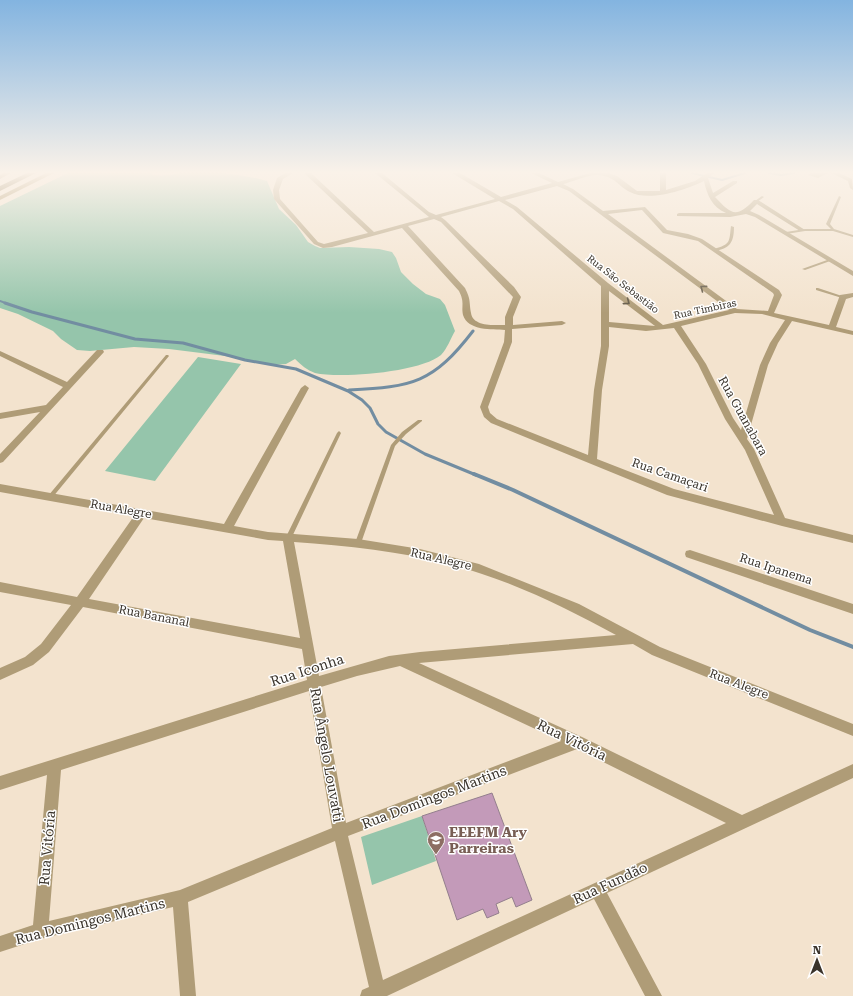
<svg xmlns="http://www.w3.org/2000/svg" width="853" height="996" font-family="'Roboto Serif',serif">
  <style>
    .green { fill: #95c5ab }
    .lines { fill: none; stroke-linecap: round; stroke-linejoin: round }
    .stream-far2 { stroke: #728da1; stroke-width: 2 }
    .stream-far1 { stroke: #728da1; stroke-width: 3 }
    .stream { stroke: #728da1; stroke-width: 4 }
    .building { fill: #c39ab9; stroke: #937f8d }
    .service { fill: #af9c77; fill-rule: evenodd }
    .minor { fill: #af9c77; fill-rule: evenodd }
    .secondary { fill: #94783e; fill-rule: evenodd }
    .motorway { fill: #634b18; fill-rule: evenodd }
    .oneway { stroke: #625846 }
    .labels { text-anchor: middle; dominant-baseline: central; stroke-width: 3; stroke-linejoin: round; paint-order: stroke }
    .far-street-label { font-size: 10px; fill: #39332b; stroke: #fff }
    .street-label { font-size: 12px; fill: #39332b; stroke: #fff }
    .near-street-label { font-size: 14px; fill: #39332b; stroke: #fff }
    .near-education-label { font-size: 14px; font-weight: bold; fill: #785e54; stroke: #fff; text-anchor: start }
  </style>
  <rect width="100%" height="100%" fill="#f3e3ce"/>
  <path class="green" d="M68,173H151L153,175C163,176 171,175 180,173C206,170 242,174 267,181L279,209L296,225L308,242L315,246L320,248L349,247L379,249L392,252L396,258L401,272L413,284L426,294L440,299L445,305L455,331C451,338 447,349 441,355C421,372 341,379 315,373C307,370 301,365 295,359L286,364L271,365L233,357L169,349L134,347L90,351L77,350L61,339L53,331L18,314L0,308V206Z
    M198,357L241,364L155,481L105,471Z
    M422,816L436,861L372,885L361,837Z"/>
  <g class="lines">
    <path class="stream-far2" d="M692,173L722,180L745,173
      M769,173L781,175L794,173
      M0,301L8,304"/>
    <path class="stream-far1" d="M5,303L32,312L135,339L183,343L245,360L296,369L348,391L362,400L370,408L378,424L386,432L425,454L476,475
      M349,390C413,387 433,383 473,331"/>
    <path class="stream" d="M474,474L513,490L810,630L853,647"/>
  </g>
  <path class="building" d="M492,793L532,900L516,907L512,897L496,904L499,913L487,918L483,909L457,920L422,816Z"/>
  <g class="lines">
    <path class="service" d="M762,196L764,197L757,202L755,201Z
      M839,196L841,197L830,224L834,229L853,235V237L833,231H805L786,234L784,233L786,232L805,229H831L826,224Z
      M731,226L734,227C734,242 730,249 714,251V249C731,244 729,242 731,226Z
      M830,259L833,260L805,270L802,269Z
      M816,288H818L845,297L842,298L816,290Z
      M166,355H168L169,356L52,498H48V496Z
      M418,420H422V421L406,434L395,446L361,543L360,544H356L355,543L391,445L402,432Z
      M339,431L341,433L291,539L290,540H286L285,539L337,433Z"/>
    <path class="minor" d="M285,173H293L283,179L279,190L280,199L318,242L324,244L368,233L304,173H311L374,232L429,217L375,173H382L429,212L436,215L495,199L452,173H460L501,197L552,183L531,173H539L558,182L590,173H609L617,176L637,191H660V173H666V190L695,181L707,173H714L708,178L713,193L733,181H737V183L715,197C731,214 736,219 754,200H758L805,230L800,231L757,204L750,211L759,215L853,271V276L755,217L746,214L730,217L677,216V214L679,213H726C712,207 707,195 704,181C686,190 649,202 630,192C616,185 617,177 598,175C589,174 572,182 563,184L573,189L603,211L645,207L667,230L688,234L702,239L779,290L782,295L774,313L829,325L840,295L853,293V297L846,299L836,327L853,331V335L792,321L778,343L768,365L747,439L754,449L785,518L853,535V543L782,526L667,495L491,423L484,417L480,407L504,342L505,330C492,329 468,331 463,315C461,305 465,303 459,291L402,228L332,247L323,248L314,244L274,199L273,190L277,178ZM557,186L569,191L729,310L663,325L608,283L517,207L505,200ZM499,201L513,209L601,286V346L594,390L588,455L497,419L490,413L488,407L512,342V329L562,325L566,323L562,321L513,325V317L521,297L514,287L445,220L441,217ZM642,210L663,233L698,241L773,293L774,295L768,311L737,309L608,214ZM434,219L441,222L513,297L505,317V325C495,325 473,327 471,313C469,301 471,300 465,288L408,226ZM609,291L655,326L609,322ZM735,313L762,314L785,320L770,343L760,365L741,430L733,418L706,364L681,326ZM609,327L646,331L674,328L698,364L725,419L745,450L774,515L674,489L597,459L602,390L609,346Z
      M820,173H828L818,178L808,175L811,173Z
      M831,173H839L852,179L853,190L850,188L848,181Z
      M97,350H103L104,352L3,462L0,463V454L40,412L0,419V413L46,405L63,387L0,356V351L67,382Z
      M305,385L309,388L234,526L268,532L358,539L420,549L479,564L579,604L660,647L853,724V736L652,655L633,644L419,663L582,737L742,815L853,764V778L607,893L662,996H645L594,899L387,996H360L362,990L369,987L335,841L188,902L196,996H180L173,907L40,939L0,952V936L33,925L47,775L0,790V776L307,680L302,649L83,607L49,652L33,665L0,680V668L25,657L41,644L71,605L0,592V582L77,597L134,516L0,492V484L224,524L301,388ZM144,518L268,540L283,541L300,638L89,599ZM294,542C347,546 401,551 452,565C510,580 564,607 616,635L420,652L389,656L319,676ZM400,666L561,741L346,823L321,687L357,676ZM309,691L332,828L180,890L49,921L61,770ZM577,749L726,823L383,980L348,836Z
      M690,550L853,604V614L686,557L685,554L686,551Z"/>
    <path class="secondary" d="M3,173H11L0,179V175Z
      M46,173H54L0,200V196Z"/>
    <path class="motorway" d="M27,173H36L0,191V186Z"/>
  </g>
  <defs><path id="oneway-chevron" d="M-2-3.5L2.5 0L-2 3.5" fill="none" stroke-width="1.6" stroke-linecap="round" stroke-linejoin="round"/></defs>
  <g class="oneway">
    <use href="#oneway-chevron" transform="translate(703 288) rotate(-143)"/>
    <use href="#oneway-chevron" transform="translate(627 302) rotate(37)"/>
  </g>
  <linearGradient id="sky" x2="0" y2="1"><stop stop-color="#83b4e0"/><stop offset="0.55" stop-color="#faf2e9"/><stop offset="1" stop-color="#faf2e9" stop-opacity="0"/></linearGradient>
  <rect width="853" height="313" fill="url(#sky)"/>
  <defs>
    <symbol id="school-pin" viewBox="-11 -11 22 30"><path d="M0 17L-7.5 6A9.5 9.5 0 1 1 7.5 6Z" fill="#8d6e63" stroke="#fff"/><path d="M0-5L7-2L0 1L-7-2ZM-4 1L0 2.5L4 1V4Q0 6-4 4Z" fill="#fff"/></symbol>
  </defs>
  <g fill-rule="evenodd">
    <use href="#school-pin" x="426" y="830" width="20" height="27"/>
  </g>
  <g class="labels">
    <g class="far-street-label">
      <text transform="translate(623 284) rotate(38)">Rua São Sebastião</text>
      <text transform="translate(705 309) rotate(-12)">Rua Timbiras</text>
    </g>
    <g class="street-label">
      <text transform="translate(743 416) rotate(61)">Rua Guanabara</text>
      <text transform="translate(670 475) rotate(19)">Rua Camaçari</text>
      <text transform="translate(121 509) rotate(10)">Rua Alegre</text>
      <text transform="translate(441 559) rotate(13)">Rua Alegre</text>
      <text transform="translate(776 569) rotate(18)">Rua Ipanema</text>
      <text transform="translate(154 616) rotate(11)">Rua Bananal</text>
      <text transform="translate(739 684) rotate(21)">Rua Alegre</text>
    </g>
    <g class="near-street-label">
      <text transform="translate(307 670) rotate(-18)">Rua Iconha</text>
      <text transform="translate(572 740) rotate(26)">Rua Vitória</text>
      <text transform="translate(327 755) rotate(80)">Rua Ângelo Louvatti</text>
      <text transform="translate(434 797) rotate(-21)">Rua Domingos Martins</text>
      <text transform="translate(47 848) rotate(-85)">Rua Vitória</text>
      <text transform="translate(610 883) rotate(-25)">Rua Fundão</text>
      <text transform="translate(90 921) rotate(-14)">Rua Domingos Martins</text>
    </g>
    <g class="near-education-label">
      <text x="449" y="832">EEEFM Ary<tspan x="449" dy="16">Parreiras</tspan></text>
    </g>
  </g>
  <g transform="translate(817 960)" stroke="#ffffff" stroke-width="3" paint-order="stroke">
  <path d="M0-3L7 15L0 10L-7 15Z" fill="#39332b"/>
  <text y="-6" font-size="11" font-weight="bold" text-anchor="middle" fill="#39332b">N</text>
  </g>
</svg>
